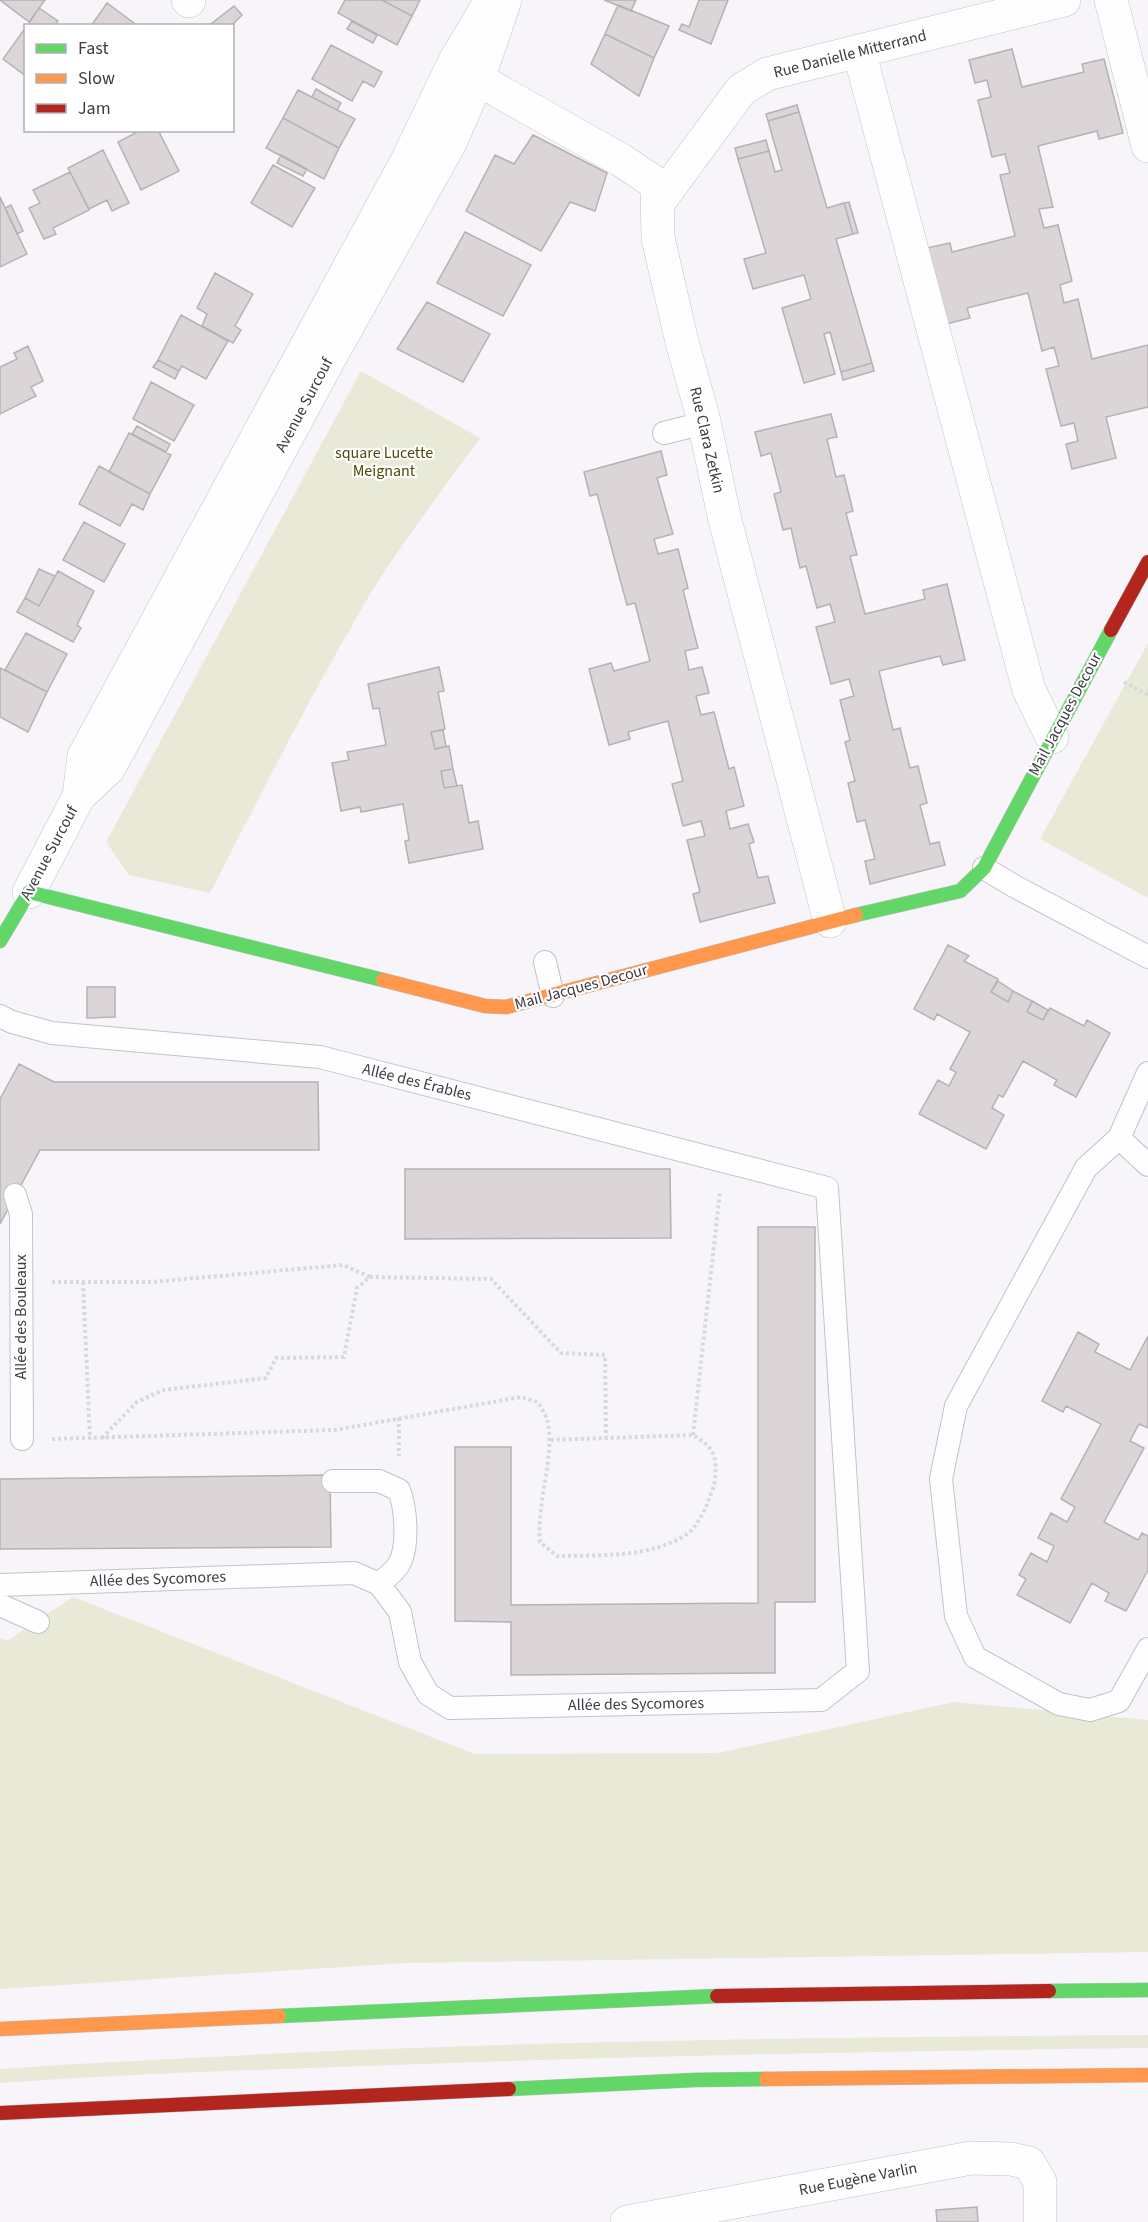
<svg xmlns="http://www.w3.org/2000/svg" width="1148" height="2222" font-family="'Source Sans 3',sans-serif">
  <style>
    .green { fill: #e9e9d8 }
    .building { fill: #dbd5d7; stroke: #b6b1b2; stroke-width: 1.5 }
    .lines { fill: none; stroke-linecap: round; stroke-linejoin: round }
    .lane-casing { stroke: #c3c2c8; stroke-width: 24 }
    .street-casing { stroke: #c3c2c8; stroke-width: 34 }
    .fast-casing { stroke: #c3c2c8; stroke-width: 15 }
    .slow-casing { stroke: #c3c2c8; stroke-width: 15 }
    .jam-casing { stroke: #c3c2c8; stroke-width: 15 }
    .path { stroke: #d9d9db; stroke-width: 4; stroke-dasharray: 3 3; stroke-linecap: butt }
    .lane { stroke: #fefefe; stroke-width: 22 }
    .street { stroke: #fefefe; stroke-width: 33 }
    .fast { stroke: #63d668; stroke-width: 14 }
    .slow { stroke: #ff974d; stroke-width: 14 }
    .jam { stroke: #b3261e; stroke-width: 14 }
    .labels { text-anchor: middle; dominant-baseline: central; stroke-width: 4.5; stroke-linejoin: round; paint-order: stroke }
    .street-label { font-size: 16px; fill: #3d3b44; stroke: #fff }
    .park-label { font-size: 16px; fill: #4b4c08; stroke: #fff }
  </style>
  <rect width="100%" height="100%" fill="#f7f5fa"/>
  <path class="green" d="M361,371L480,438C441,492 399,546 365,603C309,698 260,796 210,893L129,875L106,842Z
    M1148,643V898L1040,839Z
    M73,1597L475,1754L718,1753L954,1702L1148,1720V1952L405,1963L0,1989V1638L7,1641Z
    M1148,2035V2048C906,2051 663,2055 421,2064C281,2069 140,2073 0,2083V2069C96,2062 192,2058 288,2053C575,2040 861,2037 1148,2035Z"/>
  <path class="building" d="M0,0H45L29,22Z
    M345,0H382L412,16L397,45L338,13Z
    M382,0H420L412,16Z
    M604,0H636L631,11Z
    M699,0H728L711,44L679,30L682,24L689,27Z
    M107,3L138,26H91Z
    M618,5L669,26L654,58L605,34Z
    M234,6L242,15L231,26L211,24Z
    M39,8L58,21L55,26H27Z
    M352,21L377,35L373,43L347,29Z
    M26,27V76L3,59Z
    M605,34L654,58L639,96L591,64Z
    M331,45L382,72L374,87L363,81L352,101L312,79Z
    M1012,49L1022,87L1084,72L1082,64L1104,59L1123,133L1099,139L1097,131L1038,146L1053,207L1039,209L1044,228L1058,225L1072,281L1060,285L1064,303L1078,299L1092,359L1148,345V407L1106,417L1116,458L1072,469L1066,444L1078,441L1074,423L1061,426L1046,369L1059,366L1054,347L1042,351L1028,293L967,308L970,318L946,324L927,248L950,243L952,252L1015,236L1000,175L1010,173L1005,154L992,157L978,100L991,97L987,80L975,83L969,60Z
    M316,89L341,103L337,110L312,97Z
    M298,90L355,119L339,148L283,118Z
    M797,105L799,112L768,121L766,114Z
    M799,112L827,208L844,203L853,234L836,239L872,363L841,372L830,332L824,334L835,374L804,383L782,308L811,299L804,275L753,289L744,259L766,253L738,159L769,151L775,172L782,170L768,121Z
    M283,118L339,148L324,179L266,148Z
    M141,130H158L179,171L141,190L118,142Z
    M533,135L607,173L595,211L570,202L541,251L466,211L495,155L514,164Z
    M766,140L769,151L738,159L735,148Z
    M103,150L129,203L112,211L107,200L89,209L68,168Z
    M281,155L307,169L303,176L277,163Z
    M273,165L315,188L292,227L251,203Z
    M70,172L89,210L53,228L56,234L44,239L29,208L40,203L33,190Z
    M0,197L27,254L0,267Z
    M849,202L858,233L853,234L844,203Z
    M11,205L23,231L17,234L5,208Z
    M465,232L531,265L503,316L437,283Z
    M215,273L253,294L235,326L241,330L233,343L202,326L207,314L197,308Z
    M427,302L490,334L463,382L397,349Z
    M181,315L228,341L206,379L182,366L179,371L158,360Z
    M28,346L43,381L31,387L36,396L0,414V367L17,359L14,353Z
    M158,360L179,371L175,379L153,367Z
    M872,363L874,371L843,380L841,372Z
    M151,382L194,405L174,441L133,419Z
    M831,414L837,437L827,439L836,477L844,475L853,511L846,513L857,555L850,556L865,614L925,599L923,590L947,584L965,660L943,665L940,656L879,671L893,730L900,728L910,768L918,766L927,803L920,805L930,844L939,842L945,865L870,884L865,861L875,859L865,820L857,822L848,783L855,781L845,742L850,740L840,700L854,696L849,679L831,684L816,627L835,622L830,604L817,608L806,566L800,568L791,528L783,530L774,494L781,492L771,453L761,456L755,432Z
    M137,426L170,444L166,452L132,434Z
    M129,433L171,455L150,494L109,472Z
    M661,451L667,475L657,478L673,534L654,539L658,554L678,549L688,588L683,590L698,648L685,651L689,670L702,667L709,693L696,696L701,715L714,712L729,769L734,767L744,806L726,811L730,829L748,824L754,842L749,844L758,878L768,876L775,903L700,922L693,894L700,892L687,840L705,836L701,821L683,826L672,784L683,781L668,721L628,732L630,739L609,745L589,669L611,663L614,671L650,661L635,603L627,605L597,494L590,496L584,472Z
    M99,466L150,494L143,510L132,504L120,526L79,504Z
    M84,522L125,544L104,582L63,560Z
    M39,569L55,576L39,606L25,598Z
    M58,571L94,591L77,625L81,628L73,642L17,612L25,598L39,606Z
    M26,633L67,654L47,692L5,670Z
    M439,667L444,691L438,692L445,729L431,732L435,749L449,746L453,769L441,771L444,788L462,785L469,823L478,821L483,849L409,863L405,841L409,840L403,804L361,812L360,807L341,811L332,763L349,760L347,752L386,745L379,708L373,709L368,684Z
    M0,668L47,692L28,732L0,717Z
    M443,730L446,747L435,749L431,732Z
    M453,769L457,786L444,788L441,771Z
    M948,945L969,956L964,961L998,979L991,992L1008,1002L1013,991L1032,1001L1027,1012L1043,1020L1050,1008L1084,1026L1087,1020L1110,1033L1076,1097L1054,1085L1057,1080L1023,1061L1003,1097L999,1095L992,1108L1004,1115L986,1149L919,1114L938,1080L949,1086L956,1072L950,1069L970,1032L937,1014L934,1020L914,1009Z
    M998,981L1013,991L1008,1002L991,992Z
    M87,987H115V1017L87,1018Z
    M1032,1001L1048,1010L1043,1020L1027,1012Z
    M19,1064L54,1082H318L319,1150H40L0,1224V1099Z
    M405,1169H670L671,1238L405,1239Z
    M758,1227H815V1602H775V1673L511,1675V1622L455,1621V1447H511V1605L758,1603Z
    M1078,1332L1099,1344L1095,1352L1130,1370L1148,1336V1428L1139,1424L1130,1441L1144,1448L1104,1522L1138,1540L1142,1533L1148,1536V1570L1126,1611L1105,1601L1109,1593L1092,1583L1070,1623L1017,1595L1026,1579L1019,1575L1031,1553L1047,1562L1054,1546L1038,1538L1051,1513L1067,1522L1075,1507L1061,1499L1101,1424L1066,1406L1063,1412L1042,1401Z
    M330,1475L331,1547L0,1549V1479Z
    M977,2207L978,2222H937L936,2210Z"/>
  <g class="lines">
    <defs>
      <path id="lane" d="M664,433L704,423
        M984,868L1014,886L1148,957
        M545,962L553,996
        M0,1016L12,1022L52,1033L320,1057L827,1188L858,1671L821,1700L450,1708L428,1694L410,1662L400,1612L379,1584L354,1573L0,1585
        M1148,1073L1119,1138L1086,1168L956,1406L941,1479L956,1616L975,1657L1059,1704L1090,1710L1119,1701L1148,1649
        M1119,1138L1148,1165
        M15,1195L21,1214L22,1439
        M333,1481H379L399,1490C406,1508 409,1547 399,1564C395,1572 385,1578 379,1584
        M0,1605L38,1622"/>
      <path id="street" d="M188,0L189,1
        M1111,0L1148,146
        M859,51L1029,690L1052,737
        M454,63L500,92L621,160L654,182L657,191L658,238L682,342L703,417L725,520L830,921
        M658,203L741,90L767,74L1064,0
        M79,796L84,756L408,159L454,63L490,2
        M29,892L79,796L109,768L328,361L450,143L478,79L505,0
        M627,2222L971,2158L1011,2159L1029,2163L1040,2182V2222"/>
      <path id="fast" d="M856,915L960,891L984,868L1111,630
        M0,941L29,892L383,980
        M1049,1991L1148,1990
        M279,2016L717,1996
        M509,2089L694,2080L766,2079"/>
      <path id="slow" d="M383,980L485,1006L506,1007L856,915
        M0,2029L279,2016
        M766,2079L1148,2075"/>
      <path id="jam" d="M1111,630L1148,562
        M717,1996L1049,1991
        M0,2113L509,2089"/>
    </defs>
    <use href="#lane" class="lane-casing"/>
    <use href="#street" class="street-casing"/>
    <use href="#fast" class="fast-casing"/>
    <use href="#slow" class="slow-casing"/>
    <use href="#jam" class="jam-casing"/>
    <path class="path" d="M1124,682L1148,695
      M52,1282H151L343,1265L370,1277
      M83,1282L90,1439
      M399,1418V1456
      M693,1435L720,1191
      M102,1438L137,1402L163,1390L266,1378L276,1358L344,1357L357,1288L370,1277L491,1279L561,1353L605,1355L606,1437
      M52,1439L335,1430L521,1397L538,1402C541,1408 545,1414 547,1419C556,1454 536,1504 540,1542L557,1556C598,1555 648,1558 684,1536C696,1529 703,1514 708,1502C710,1495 714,1488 715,1480C717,1455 714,1448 693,1435L549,1440"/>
    <use href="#lane" class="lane"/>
    <use href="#street" class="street"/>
    <use href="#fast" class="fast"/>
    <use href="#slow" class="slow"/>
    <use href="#jam" class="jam"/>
  </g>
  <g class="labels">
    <g class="street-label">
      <text transform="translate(850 54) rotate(-14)">Rue Danielle Mitterrand</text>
      <text transform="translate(304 405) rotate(-62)">Avenue Surcouf</text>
      <text transform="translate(707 440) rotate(77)">Rue Clara Zetkin</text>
      <text transform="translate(1065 714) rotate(-62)">Mail Jacques Decour</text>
      <text transform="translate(49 853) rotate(-62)">Avenue Surcouf</text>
      <text transform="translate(581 987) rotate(-15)">Mail Jacques Decour</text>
      <text transform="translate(417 1082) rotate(14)">Allée des Érables</text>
      <text transform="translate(21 1317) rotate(-90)">Allée des Bouleaux</text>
      <text transform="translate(158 1579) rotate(-2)">Allée des Sycomores</text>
      <text transform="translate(636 1704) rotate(-1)">Allée des Sycomores</text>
      <text transform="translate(858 2179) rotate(-11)">Rue Eugène Varlin</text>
    </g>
    <g class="park-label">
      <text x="384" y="453">square Lucette<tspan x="384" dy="18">Meignant</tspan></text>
    </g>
  </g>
  <rect x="24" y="24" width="210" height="108" fill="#ffffff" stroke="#b1b1b4" stroke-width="1.5"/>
  <rect x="36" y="44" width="30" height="9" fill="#63d668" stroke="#b1b1b4" stroke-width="1.5"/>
  <text x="78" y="54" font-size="18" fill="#3d3b44">Fast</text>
  <rect x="36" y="74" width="30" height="9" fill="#ff974d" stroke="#b1b1b4" stroke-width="1.5"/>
  <text x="78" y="84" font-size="18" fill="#3d3b44">Slow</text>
  <rect x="36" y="104" width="30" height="9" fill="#b3261e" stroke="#b1b1b4" stroke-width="1.5"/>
  <text x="78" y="114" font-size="18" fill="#3d3b44">Jam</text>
</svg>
